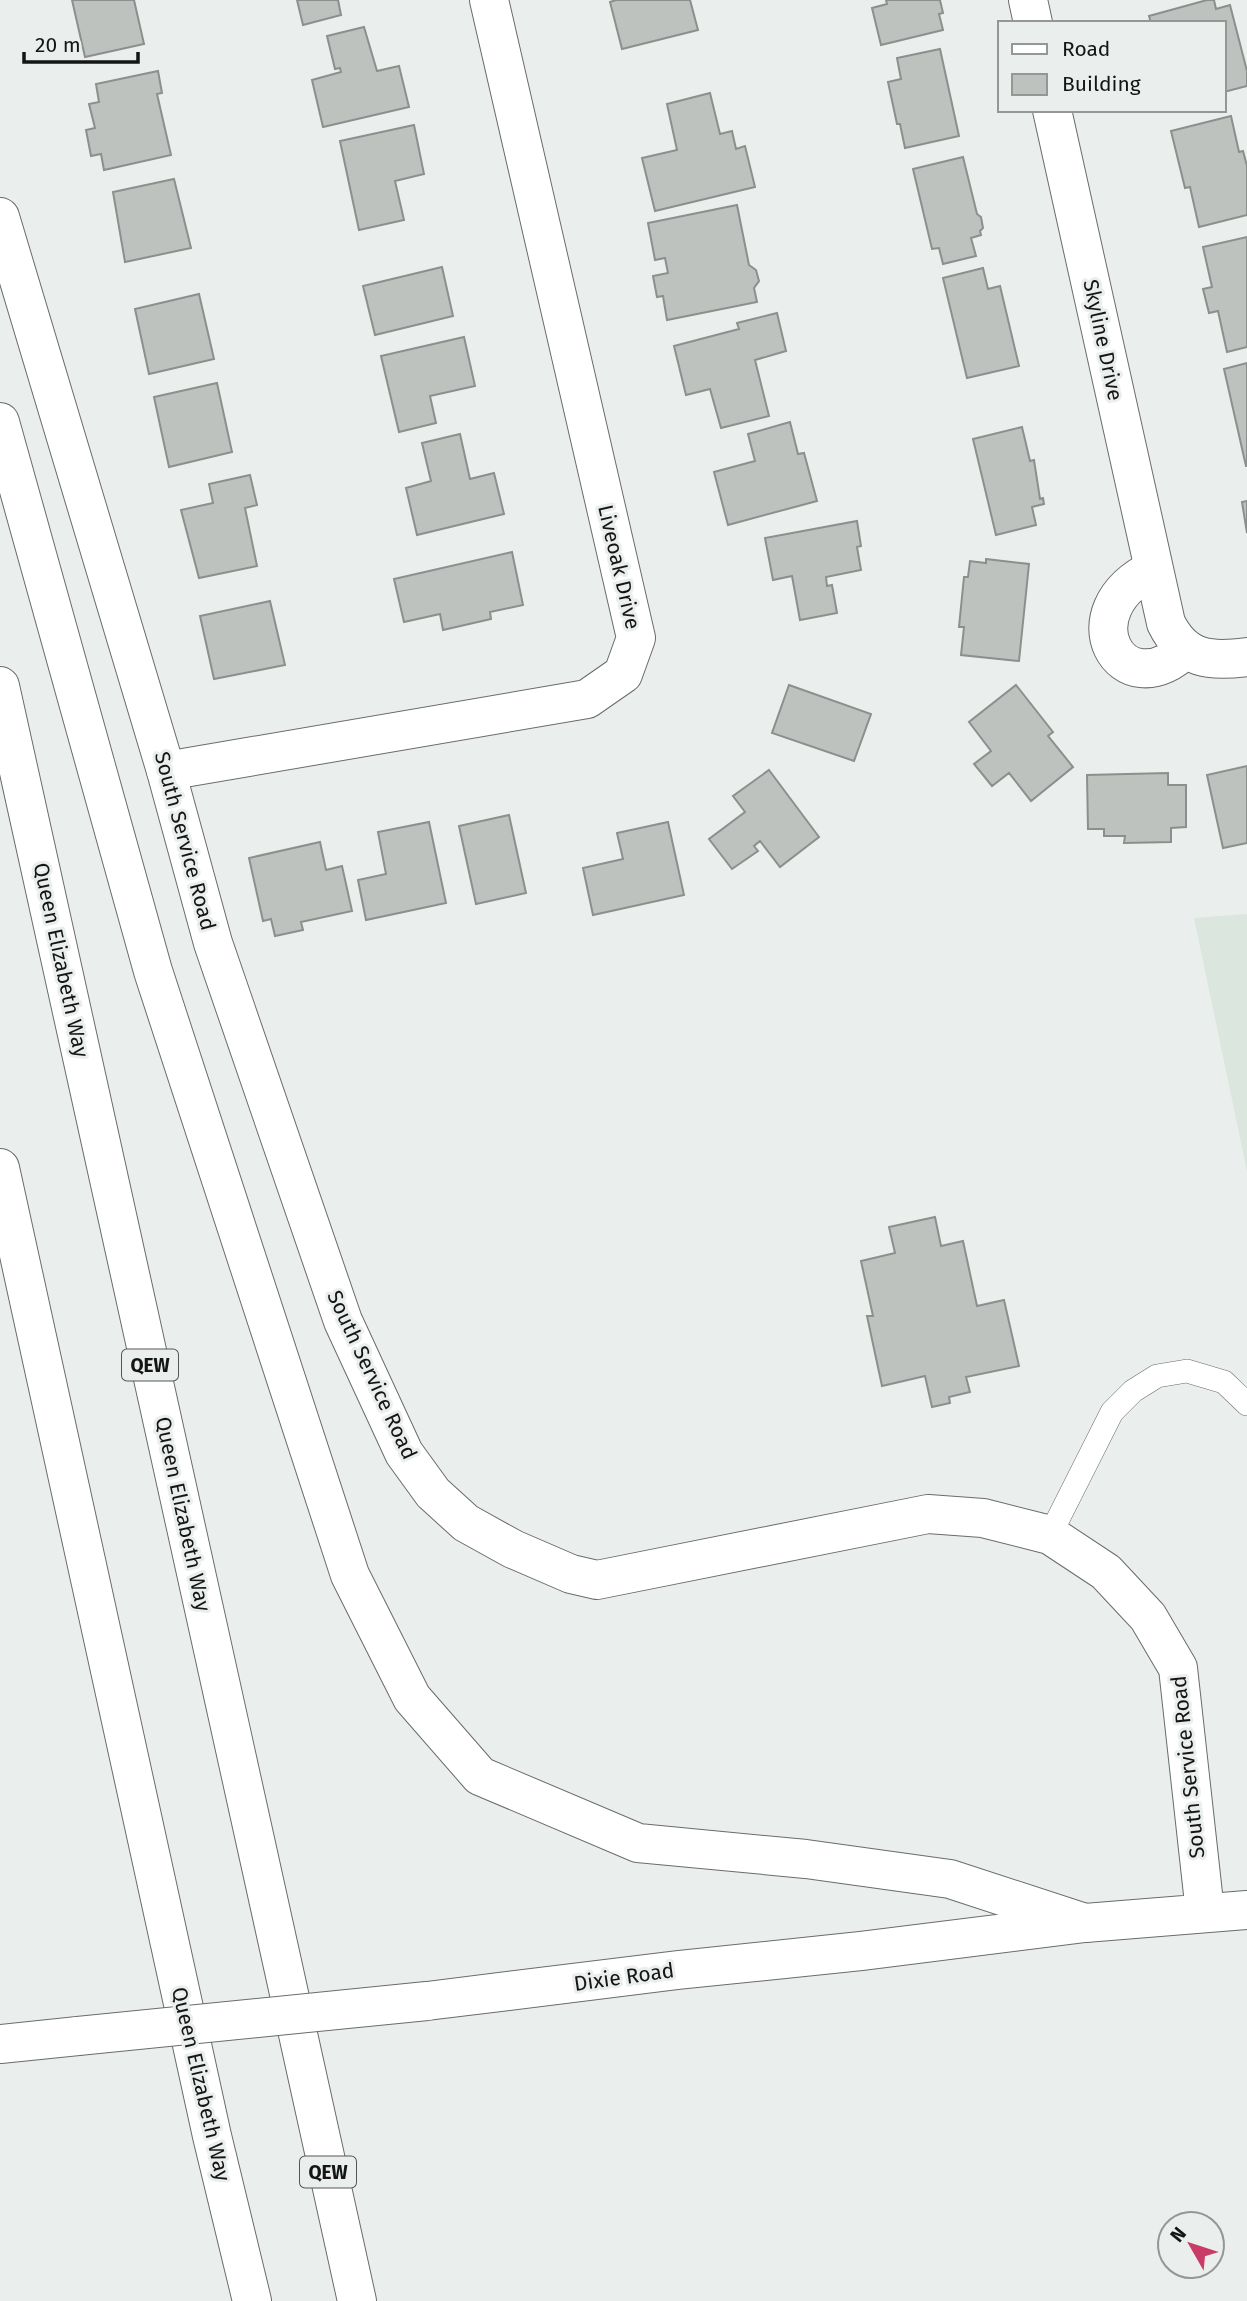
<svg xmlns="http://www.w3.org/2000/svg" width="1247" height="2301" font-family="'Fira Sans',sans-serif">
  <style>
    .built { fill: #dbe6de }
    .building { fill: #bec2bf; stroke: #8c8f8d; stroke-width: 2 }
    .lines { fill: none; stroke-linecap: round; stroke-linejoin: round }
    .service-casing { stroke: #696c6a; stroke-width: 24 }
    .minor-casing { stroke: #696c6a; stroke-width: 40 }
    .secondary-casing { stroke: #696c6a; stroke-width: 40 }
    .motorway-casing { stroke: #696c6a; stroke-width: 40 }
    .service { stroke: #fff; stroke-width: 23 }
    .minor { stroke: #fff; stroke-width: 38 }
    .secondary { stroke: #fff; stroke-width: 38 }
    .motorway { stroke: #fff; stroke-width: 38 }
    .secondary-bridge-casing { stroke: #696c6a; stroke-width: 40; stroke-linecap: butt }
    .secondary-bridge { stroke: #fff; stroke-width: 38 }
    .labels { text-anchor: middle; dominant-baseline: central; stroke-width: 6; stroke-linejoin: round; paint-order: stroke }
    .shield { fill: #eaeeec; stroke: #545655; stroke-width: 2 }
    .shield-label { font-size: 19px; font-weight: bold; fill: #141514 }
    .street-label { font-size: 21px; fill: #141514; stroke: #eaeeec }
  </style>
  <rect width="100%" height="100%" fill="#eaeeec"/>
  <path class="built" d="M1247,914V1171L1194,918Z"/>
  <path class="building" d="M72,0H134L144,44L85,57Z
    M297,0H338L341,15L303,25Z
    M616,0H690L698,30L622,49L610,2Z
    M886,0H940L943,13L939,14L943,30L881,45L872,8L887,4Z
    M1207,0H1214L1216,9L1230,5L1247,71V86L1224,92V23H1151L1149,16Z
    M364,27L377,71L399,66L409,107L323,127L312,80L341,72L340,68L335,69L327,36Z
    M940,49L959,136L905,148L900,124H897L888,82L901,79L897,58Z
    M158,71L162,93L157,94L171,155L104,170L101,154L91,156L86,130L95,128L89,104L99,102L96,84Z
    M710,93L720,134L732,131L736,149L745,146L755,187L655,211L642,158L677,150L667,104Z
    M1231,116L1239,152L1243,151L1247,166V215L1199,227L1190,187L1185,188L1171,131Z
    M414,125L424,174L395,181L404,220L359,230L340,141Z
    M963,157L977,214L981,217L983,228L980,231L981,235L971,238L976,256L943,264L939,248L932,249L913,169Z
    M174,179L191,248L125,262L113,192Z
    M737,205L749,265L756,270L759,281L754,288L757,302L667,320L663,296L657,297L653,276L668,273L665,258L655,260L648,223Z
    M1247,237V347L1227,352L1218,311L1209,313L1203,289L1212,287L1203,247Z
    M442,267L453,316L375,335L363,286Z
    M983,268L988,289L1000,286L1019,366L967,378L943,278Z
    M199,294L214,359L149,374L135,309Z
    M777,313L786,351L755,360L769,416L721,428L710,389L686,395L674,346L739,329L737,323Z
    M464,337L475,386L430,396L436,423L399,432L381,356Z
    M1247,363V466H1246L1224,369Z
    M217,383L232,452L169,467L154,397Z
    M790,422L798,454L804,453L817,501L728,525L714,472L755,461L748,434Z
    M1022,427L1030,461L1034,460L1040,499L1043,498L1044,504L1032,507L1036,525L996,535L973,439Z
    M460,434L470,479L494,473L504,514L417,535L406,488L431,481L422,443Z
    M250,475L257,505L245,508L257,566L199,578L181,510L213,503L209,484Z
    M1247,501V533L1242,502Z
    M857,521L861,546L857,547L861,570L826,577L827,586L832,585L837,613L800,620L792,576L773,580L765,538Z
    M512,552L523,605L490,612L491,619L443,630L440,614L404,622L394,579Z
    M986,559L1029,564L1019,661L961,655L964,627H959L964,577H968L970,561L986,563Z
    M270,601L285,665L214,679L200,616Z
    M789,685L871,714L854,761L772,733Z
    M1016,685L1053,732L1048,736L1073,767L1031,801L1009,773L992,786L974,764L991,751L969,722Z
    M1247,766V843L1223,848L1207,775Z
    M769,770L819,837L780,867L760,841L754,846L758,851L732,869L709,839L745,812L733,796Z
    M1168,773V785H1186V827L1171,828V842L1124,843L1125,836H1104V829H1088L1087,775Z
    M509,815L526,893L476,904L459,826Z
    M429,822L446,903L366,920L358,880L386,874L378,832Z
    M668,822L684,895L593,915L583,868L623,859L617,833Z
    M320,842L326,870L342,866L352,911L301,922L303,930L275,936L271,919L263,921L249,858Z
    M935,1217L941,1246L963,1241L977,1306L1004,1300L1019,1366L966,1377L970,1392L949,1397L950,1403L932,1407L925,1376L882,1386L867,1316H873L861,1261L895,1253L889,1227Z"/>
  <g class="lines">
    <defs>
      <path id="service" d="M1050,1535L1112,1412L1133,1391L1157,1376L1187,1371L1224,1382L1247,1404"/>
      <path id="minor" d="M1028,0L1033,23
        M1052,110L1166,623C1184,660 1210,662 1247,657
        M1154,569C1066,611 1121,710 1186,649
        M166,771L587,699L623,674L636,638L489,0"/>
      <path id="secondary" d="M0,217L166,771L213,943L343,1321L404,1453L433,1493L466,1523L513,1549L571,1574L597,1580L928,1514L983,1518L1050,1535L1106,1572L1148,1617L1178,1668L1205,1912
        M427,2001L678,1970L861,1951L1085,1923L1247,1910
        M0,2044L78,2036"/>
      <path id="motorway" d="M0,422L153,971L350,1575L412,1698L480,1776L638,1843L806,1859L950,1879L1085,1923
        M0,686L357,2301
        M0,1168L212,2136L252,2301"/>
    </defs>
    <use href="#service" class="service-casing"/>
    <use href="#minor" class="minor-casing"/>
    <use href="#secondary" class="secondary-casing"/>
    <use href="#motorway" class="motorway-casing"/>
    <use href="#service" class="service"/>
    <use href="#minor" class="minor"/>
    <use href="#secondary" class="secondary"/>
    <use href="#motorway" class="motorway"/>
    <defs>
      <path id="secondary-bridge" d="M78,2036L427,2001"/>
    </defs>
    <use href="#secondary-bridge" class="secondary-bridge-casing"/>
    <use href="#secondary-bridge" class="secondary-bridge"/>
  </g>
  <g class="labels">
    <g class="shield">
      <rect x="122" y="1349.5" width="56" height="31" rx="5"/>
      <rect x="300" y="2156.5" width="56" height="31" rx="5"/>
    </g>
    <g class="shield-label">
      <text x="150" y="1365">QEW</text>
      <text x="328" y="2172">QEW</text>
    </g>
    <g class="street-label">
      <text transform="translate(1103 340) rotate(78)">Skyline Drive</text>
      <text transform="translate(619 567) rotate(77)">Liveoak Drive</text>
      <text transform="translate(185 841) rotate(75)">South Service Road</text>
      <text transform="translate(61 960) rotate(78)">Queen Elizabeth Way</text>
      <text transform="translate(372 1375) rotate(65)">South Service Road</text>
      <text transform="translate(183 1514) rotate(78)">Queen Elizabeth Way</text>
      <text transform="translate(1188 1767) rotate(-96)">South Service Road</text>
      <text transform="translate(624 1977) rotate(-8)">Dixie Road</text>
      <text transform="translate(201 2084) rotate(77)">Queen Elizabeth Way</text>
    </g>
  </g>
  <rect x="998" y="21" width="228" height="91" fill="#eaeeec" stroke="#949796" stroke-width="2"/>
  <rect x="1012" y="44" width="35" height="10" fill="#ffffff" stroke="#949796" stroke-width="2"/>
  <text x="1062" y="56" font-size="21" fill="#141514">Road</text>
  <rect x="1012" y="74" width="35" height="21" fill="#bec2bf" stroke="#949796" stroke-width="2"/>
  <text x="1062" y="91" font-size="21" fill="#141514">Building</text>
  <g transform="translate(1191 2245) rotate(309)"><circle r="33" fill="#eaeeec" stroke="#949796" stroke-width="2"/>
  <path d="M0-5L12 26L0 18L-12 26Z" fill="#ca3c68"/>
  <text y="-10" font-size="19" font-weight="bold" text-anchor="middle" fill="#141514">N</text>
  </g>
  <path d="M24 52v10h114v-10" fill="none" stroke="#141514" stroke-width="3.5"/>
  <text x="35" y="52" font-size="21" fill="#141514" stroke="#eaeeec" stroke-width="5" paint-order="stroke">20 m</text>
</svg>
